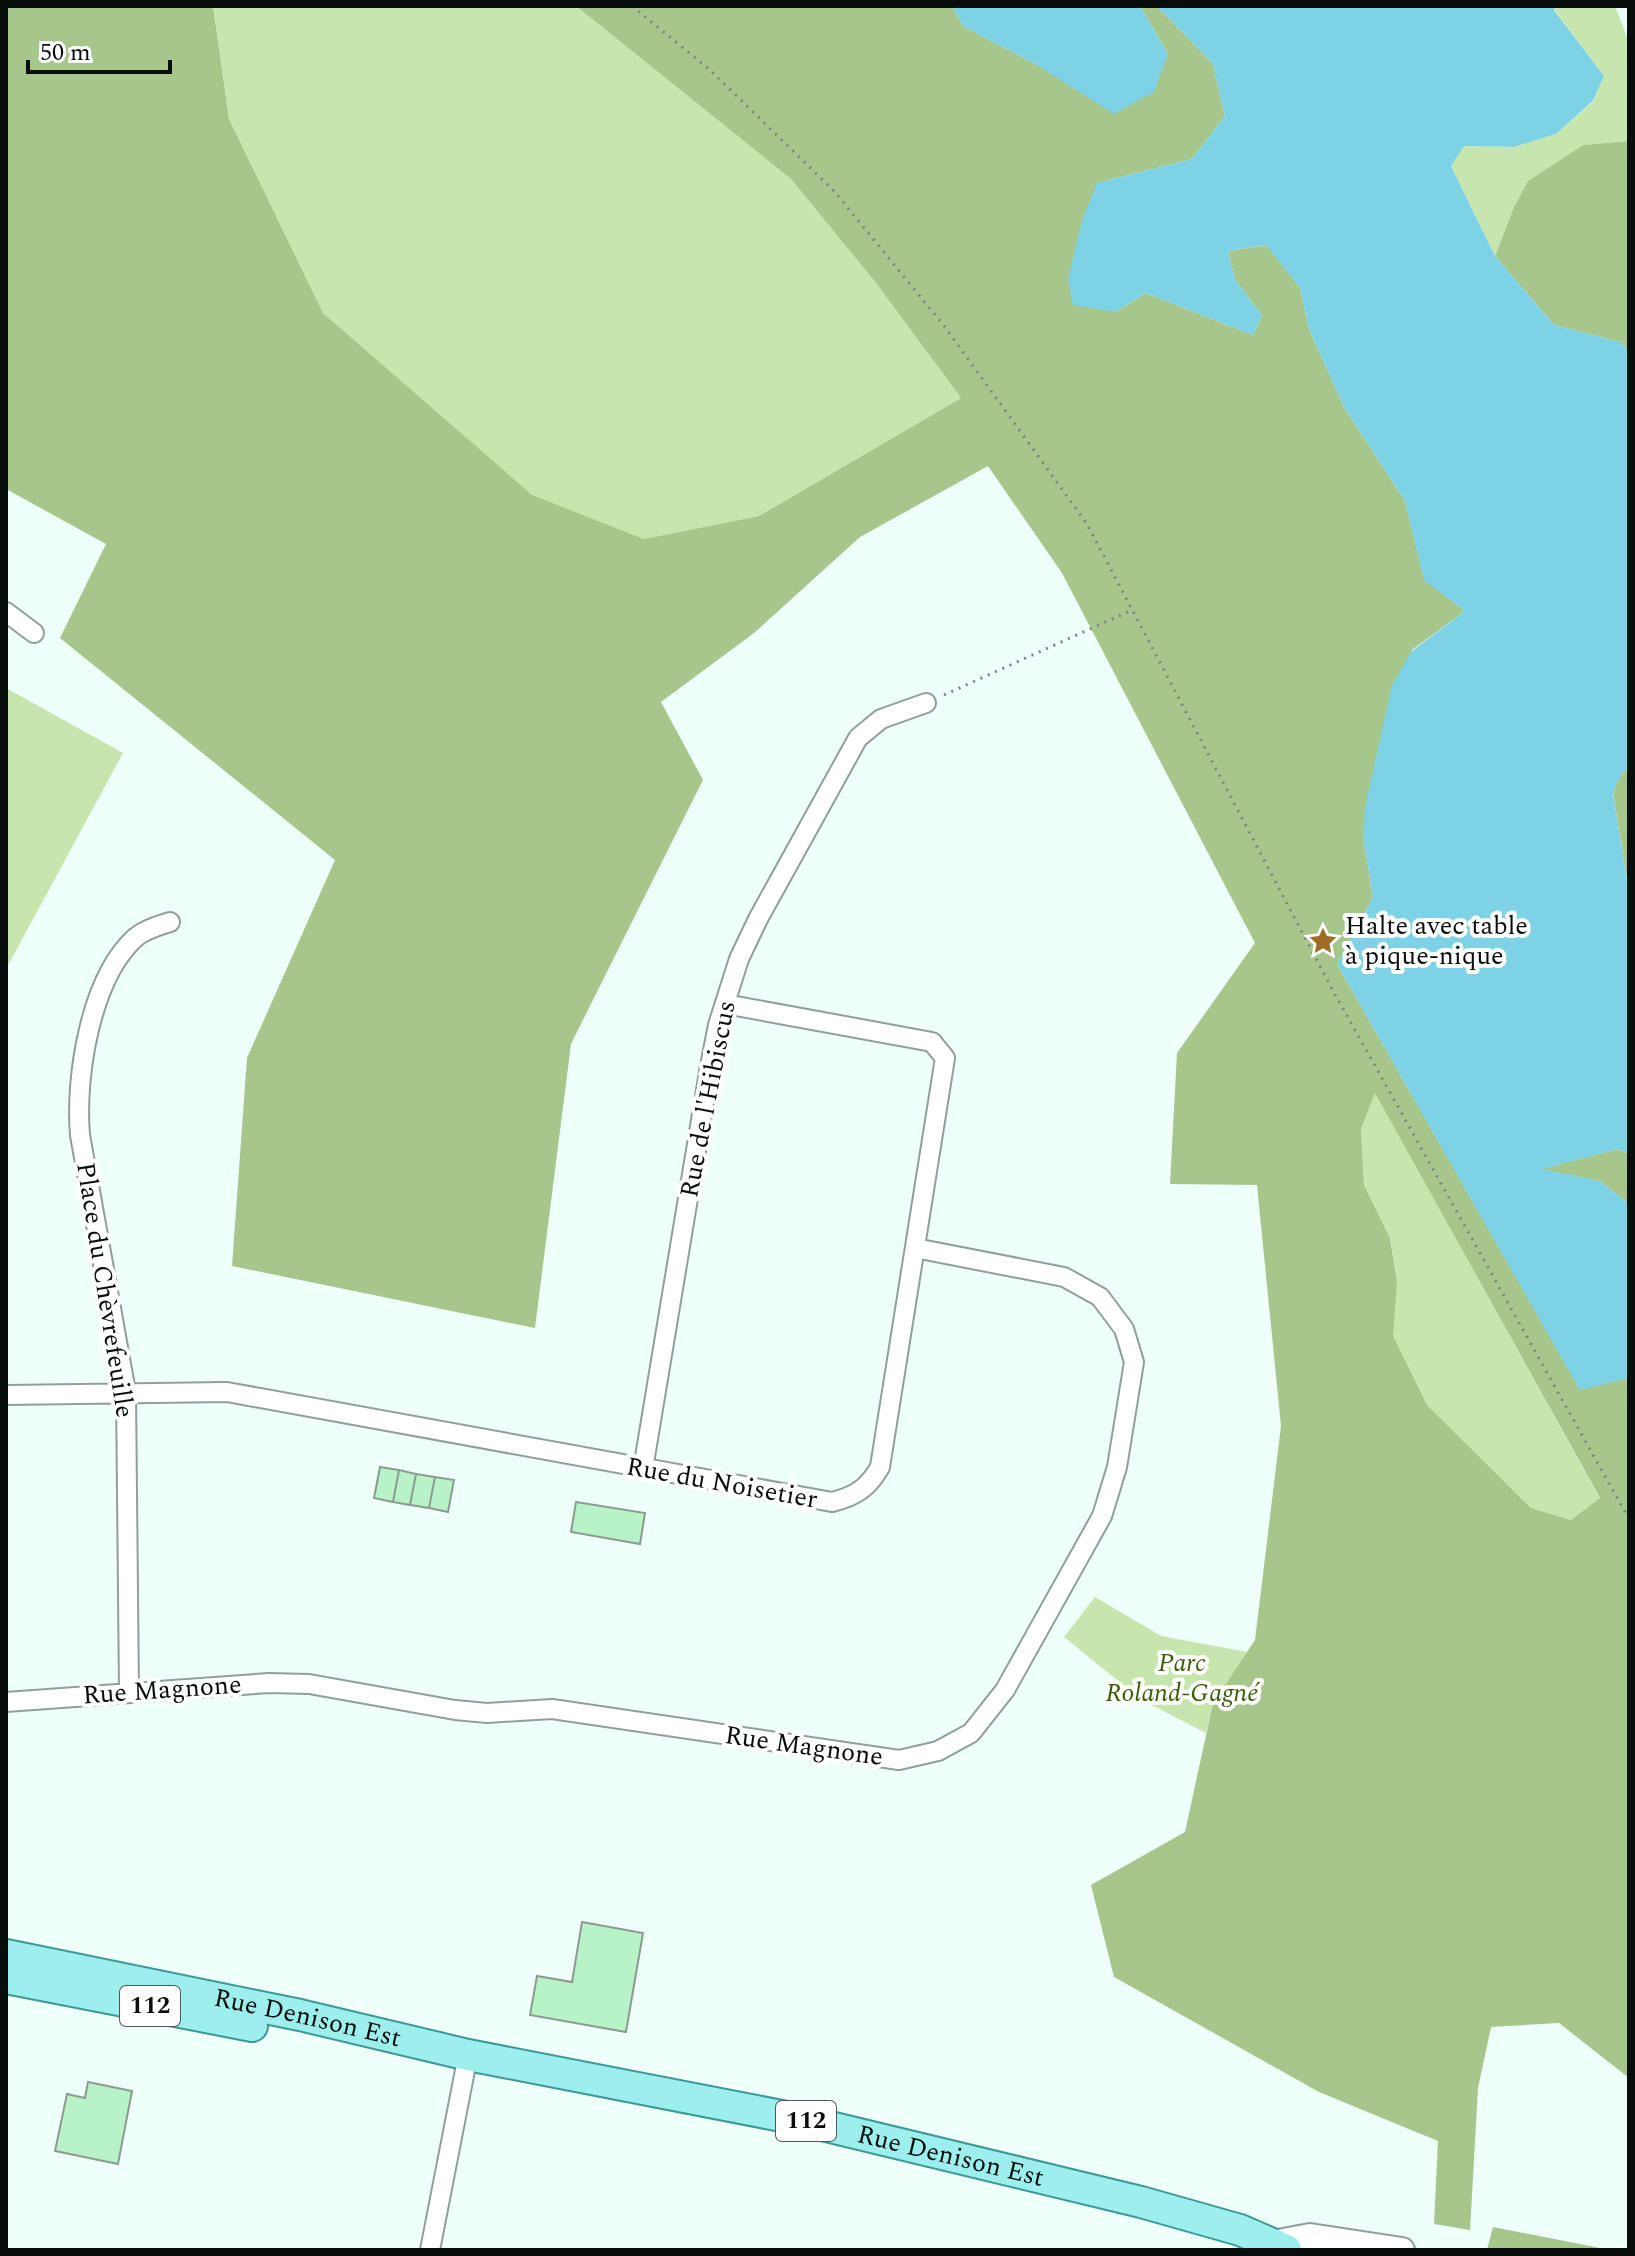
<svg xmlns="http://www.w3.org/2000/svg" width="1635" height="2256" font-family="Spectral,serif">
  <style>
    .green { fill: #c7e6ae }
    .forest { fill: #a6c68c; fill-rule: evenodd }
    .water { fill: #7ed2e5 }
    .building { fill: #b7f3c6; stroke: #8d9b90; stroke-width: 2 }
    .lines { fill: none; stroke-linecap: round; stroke-linejoin: round }
    .minor-casing { stroke: #8fa09a; stroke-width: 22 }
    .tertiary-casing { stroke: #8fa09a; stroke-width: 28 }
    .primary-casing { stroke: #3d9996; stroke-width: 34 }
    .path { stroke: #7b8682; stroke-width: 3; stroke-dasharray: 2 6; stroke-linecap: butt }
    .minor { stroke: #fff; stroke-width: 18 }
    .tertiary { stroke: #fff; stroke-width: 24 }
    .primary { stroke: #9cefed; stroke-width: 30 }
    .labels { text-anchor: middle; dominant-baseline: central; stroke-width: 8; stroke-linejoin: round; paint-order: stroke }
    .shield { fill: #fff; stroke: #525655; stroke-width: 2 }
    .shield-label { font-size: 24px; font-weight: bold; fill: #080e0c }
    .poi-label { font-size: 26px; fill: #080e0c; stroke: #fff; text-anchor: start }
    .street-label { font-size: 26px; fill: #080e0c; stroke: #fff }
    .park-label { font-size: 26px; font-style: italic; fill: #3a5e08; stroke: #fff }
  </style>
  <rect width="100%" height="100%" fill="#effff9"/>
  <path class="green" d="M213,6H576L791,179L876,283L961,398L759,516L644,539L532,496L323,313L229,119Z
    M1555,6H1615L1629,42V141L1583,145L1528,181L1514,207L1495,256L1451,166L1463,146L1514,147L1556,134L1593,102L1604,76L1554,9Z
    M6,688L123,753L6,969Z
    M1375,1092L1600,1499L1571,1520L1531,1508L1427,1405L1392,1336L1397,1282L1390,1238L1364,1185L1361,1129Z
    M1095,1597L1161,1636L1247,1652L1213,1703L1206,1733L1142,1700L1064,1637Z"/>
  <path class="forest" d="M6,6H213L229,119L323,313L532,495L644,539L759,516L961,398L876,283L791,179L576,6H952L963,26L1037,65L1168,54L1140,6H1157L1213,64L1225,116L1192,159L1097,183L1116,312L1146,293L1253,335L1262,315L1235,280L1228,251L1267,245L1300,288L1309,329L1344,407L1405,501L1424,579L1465,611L1412,650L1363,836L1373,897L1337,964L1580,1389L1629,1378V2078L1559,2023L1491,2027L1478,2088L1470,2230L1434,2224L1438,2141L1319,2092L1114,1977L1091,1885L1185,1832L1213,1703L1255,1640L1281,1426L1257,1185L1170,1184L1177,1053L1255,943L1062,573L988,466L860,537L754,633L661,702L703,780L571,1044L535,1328L232,1266L247,1058L335,860L60,638L106,544L6,489ZM1375,1093L1600,1498L1571,1520L1531,1508L1427,1405L1393,1336L1397,1282L1390,1238L1364,1185L1361,1129Z
    M1629,141V351L1620,342L1554,325L1495,256L1514,207L1528,181L1583,145Z
    M1629,770V894L1613,792L1622,772Z
    M1618,1149L1629,1154V1204L1600,1181L1540,1169Z
    M1493,2227L1610,2250H1487Z"/>
  <path class="water" d="M952,6H1140L1168,54L1154,92L1114,114L1037,65L963,26Z
    M1157,6H1555L1554,10L1604,76L1593,101L1556,134L1514,147L1464,146L1451,166L1495,256L1554,325L1620,342L1629,351V770L1622,772L1613,793L1629,894V1154L1618,1149L1542,1169L1600,1181L1629,1204V1378L1580,1390L1337,964L1373,897L1363,836L1365,807L1392,685L1412,651L1465,611L1424,580L1405,501L1344,407L1309,329L1300,288L1266,245L1228,251L1235,280L1262,315L1253,335L1146,293L1116,312L1073,305L1068,279L1082,221L1097,183L1192,159L1225,116L1213,64Z"/>
  <path class="building" d="M380,1467L399,1470L393,1502L374,1498Z
    M399,1470L416,1474L410,1505L393,1502Z
    M416,1474L435,1477L429,1508L410,1505Z
    M435,1477L454,1480L448,1512L429,1508Z
    M576,1502L645,1513L640,1544L571,1532Z
    M582,1922L643,1933L626,2032L530,2015L537,1976L572,1982Z
    M88,2082L132,2091L118,2164L55,2151L67,2094L85,2098Z"/>
  <g class="lines">
    <defs>
      <path id="minor" d="M6,612L34,633
        M6,1395L227,1392L832,1502C856,1496 868,1488 880,1467L945,1058L932,1042L725,1004
        M643,1469L710,1066L718,1025L739,959L758,919L858,738L881,719L926,703
        M129,1693L126,1392L80,1135C75,1078 90,978 136,937C146,929 158,926 170,922
        M6,1702L269,1683L309,1684L455,1710L487,1713L552,1709L899,1760L938,1751L971,1733L1005,1690L1102,1516L1117,1467L1134,1362L1124,1329L1100,1297L1064,1277L915,1248
        M430,2250L468,2055"/>
      <path id="tertiary" d="M1273,2243L1310,2236L1402,2250"/>
      <g id="primary">
        <path id="s1" d="M6,1955L300,2015L468,2055L797,2119L1141,2202L1240,2230L1286,2250"/>
        <path d="M6,1978L252,2026"/>
      </g>
    </defs>
    <use href="#minor" class="minor-casing"/>
    <use href="#tertiary" class="tertiary-casing"/>
    <use href="#primary" class="primary-casing"/>
    <path class="path" d="M632,6L710,70L834,191L945,327L1087,524L1332,989L1629,1519
      M944,695L1132,610"/>
    <use href="#minor" class="minor"/>
    <use href="#tertiary" class="tertiary"/>
    <use href="#primary" class="primary"/>
  </g>
  <defs>
    <symbol id="sight-bare" viewBox="-9 -9 18 18"><path d="M0-6L1.8-2.2L6-1.7L2.9 1.2L3.7 5.4L0 3.3L-3.7 5.4L-2.9 1.2L-6-1.7L-1.8-2.2Z" fill="#a16c25" stroke="#fff" stroke-width="2.5" paint-order="stroke"/></symbol>
  </defs>
  <g fill-rule="evenodd">
    <use href="#sight-bare" x="1303" y="921" width="40" height="40"/>
  </g>
  <g class="labels">
    <g class="shield">
      <rect x="120" y="1986" width="60" height="40" rx="6"/>
      <rect x="776" y="2101" width="60" height="40" rx="6"/>
    </g>
    <g class="shield-label">
      <text x="150" y="2006">112</text>
      <text x="806" y="2121">112</text>
    </g>
    <g class="poi-label">
      <text x="1345" y="926">Halte avec table<tspan x="1345" dy="30">à pique-nique</tspan></text>
    </g>
    <g class="street-label">
      <text transform="translate(708 1099) rotate(-79)">Rue de l'Hibiscus</text>
      <text transform="translate(105 1290) rotate(81)">Place du Chèvrefeuille</text>
      <text transform="translate(722 1483) rotate(10)">Rue du Noisetier</text>
      <text transform="translate(162 1690) rotate(-4)">Rue Magnone</text>
      <text transform="translate(804 1746) rotate(8)">Rue Magnone</text>
      <text stroke="none"><textPath href="#s1" startOffset="308">Rue Denison Est</textPath></text>
      <text stroke="none"><textPath href="#s1" startOffset="966">Rue Denison Est</textPath></text>
    </g>
    <g class="park-label">
      <text x="1182" y="1663">Parc<tspan x="1182" dy="30">Roland-Gagné</tspan></text>
    </g>
  </g>
  <rect width="1635" height="2256" fill="none" stroke="#080e0c" stroke-width="16"/>
  <path d="M28 60v12h142v-12" fill="none" stroke="#080e0c" stroke-width="4"/>
  <text x="40" y="60" font-size="24" fill="#080e0c" stroke="#ffffff" stroke-width="6" paint-order="stroke">50 m</text>
</svg>
